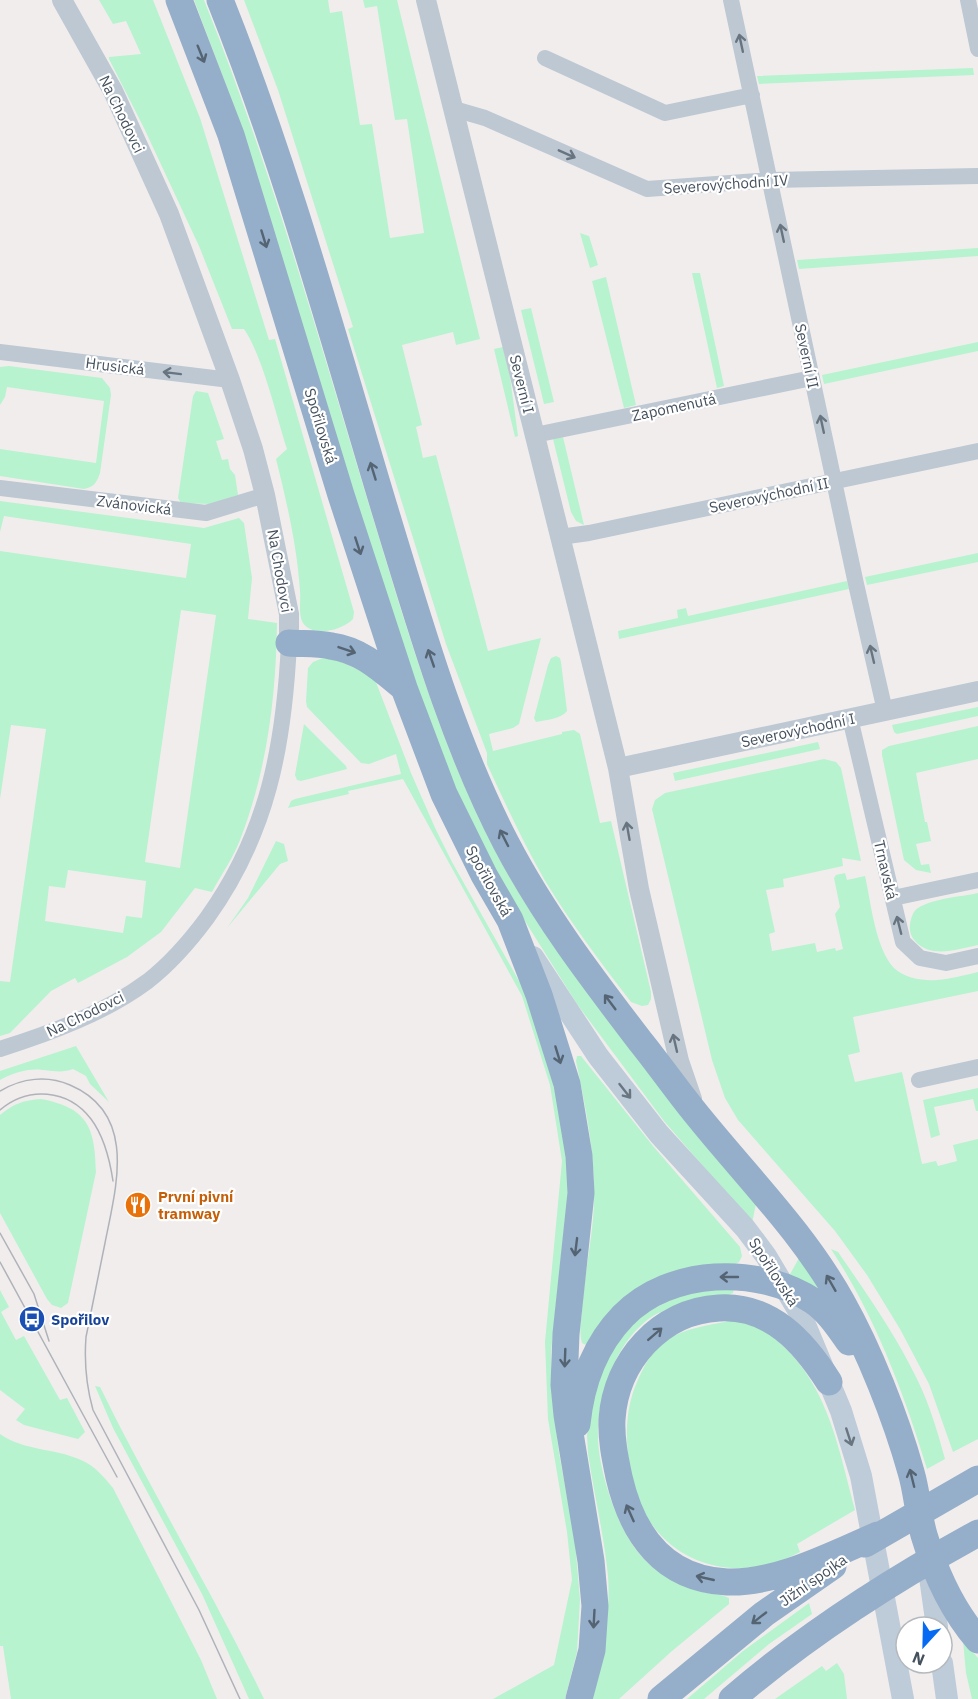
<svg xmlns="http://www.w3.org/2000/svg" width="978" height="1699" font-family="'IBM Plex Sans',sans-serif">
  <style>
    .green { fill: #b7f3cf; fill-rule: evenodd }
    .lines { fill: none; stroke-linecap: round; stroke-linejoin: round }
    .minor { stroke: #bdc8d2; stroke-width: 16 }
    .tertiary { stroke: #bdc8d2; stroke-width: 20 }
    .secondary { stroke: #becbd9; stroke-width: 22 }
    .trunk { stroke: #95aec9; stroke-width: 27 }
    .tram { stroke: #afb3b9; stroke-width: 1.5 }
    .oneway { stroke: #687580 }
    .oneway2 { stroke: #546473 }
    .oneway3 { stroke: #697682 }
    .labels { text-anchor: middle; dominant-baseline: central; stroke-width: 4.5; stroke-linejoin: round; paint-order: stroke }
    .street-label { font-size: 15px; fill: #44515d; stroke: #fff }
    .food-label { font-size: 15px; font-weight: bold; fill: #c56008; stroke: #fff; text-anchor: start }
    .transit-label { font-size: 15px; font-weight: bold; fill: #164399; stroke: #fff; text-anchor: start }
  </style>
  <rect width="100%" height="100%" fill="#f1eded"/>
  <path class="green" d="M99,0H153L200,118L269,340L275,339L354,612L353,619C343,630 313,638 303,623C298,615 301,601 300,591C297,546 287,503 276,459L287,449C276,415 263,357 244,329H232L199,246L144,128L109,59V57L141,54L126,21L113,24Z
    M194,0H204C270,165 318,336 369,505C404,619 436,734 490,841C524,909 570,970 616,1031C662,1091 705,1148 756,1204L752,1223L664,1121L577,1004L508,894L450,777L397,635L241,125Z
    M244,0H328L330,13L342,11L360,125L372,124L390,238L424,233L407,119L395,120L377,6L365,8L363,0H397L480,339L456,345L453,332L402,345L422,425L416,427L423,458L436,455L488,651L541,638L519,724L513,728L489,734L493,751L562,734V732L574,730L580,734L600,823L611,821L651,992V999L648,1005L642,1006L631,1002C601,963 570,922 544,879C523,842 505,803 487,764V753L446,644L348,329L353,327L278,90Z
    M973,68L974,75L759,84L757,76Z
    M580,233L589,236L598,265L590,268Z
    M978,248V256L799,269L797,260Z
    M692,273H700L724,386L717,388Z
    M606,277L636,405L624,408L592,281Z
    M531,308L554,402L544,404L521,310Z
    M978,342V351L824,384L822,375Z
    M503,347L510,377L518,436L515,437L494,349Z
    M9,366L102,378L110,388L111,395L100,473C97,482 94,487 84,489L0,476V449L96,463L104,401L7,387L5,397L0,405V367Z
    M196,391L208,393L224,439L216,441L222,460L228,459L230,469L235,475L238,495L210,504L181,503L178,498L193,396Z
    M563,437L584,525L576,521L571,512L553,439Z
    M0,501L204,528L239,518L244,523L252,578L248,619L277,623C276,698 267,770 240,840C233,858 221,875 212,892L195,888L161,932L127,957L78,983L75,978L51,991L10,1033L0,1036V981L10,982L46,729L11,725L0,799V551L186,578L191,544L4,516L0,532ZM181,610L216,615L180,868L145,862ZM68,870L146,881L142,918L126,916L123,933L45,921L49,886L65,888Z
    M978,553V562L867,585L865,577Z
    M847,581L849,589L619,639L618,631L678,618L677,610L686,608L688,616Z
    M556,656L560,658L561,662L567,711C561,719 546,720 536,722L534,718L548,665L551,658Z
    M323,658H333L374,677L411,773L436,830L452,862L524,990L552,1080L559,1107L567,1160L568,1191L551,1352V1389L559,1453L575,1541L580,1600L577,1652L565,1699H493L554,1665L572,1580L567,1532L548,1419L545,1342L562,1161L550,1085L522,996L403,779L348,791L349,794L288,808L291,801L295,799L401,774L396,754L369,764L361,763L307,707L306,701L308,668L313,662Z
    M978,707V716L897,734L894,732L892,725Z
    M304,724L346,766L347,769L301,781L297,780L295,775Z
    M978,726V759L916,773L925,822H927L931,841L916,844L921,865L929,864L931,873L916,870L904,860L882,755V750L889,746Z
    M818,742L820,749L675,781L673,773Z
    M824,759L836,762L841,768L861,861L842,858L843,866L783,879L784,887L766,890L775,932L769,934L772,951L815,943L817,952L835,948L836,951L843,949L835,914L840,907L834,878L836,875L845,873L847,880L865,876C871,902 875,948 894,968C904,978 923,981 937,980C951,979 965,975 978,972V991L853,1017L860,1052L848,1055L855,1082L902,1072L922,1164L936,1161L938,1166L957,1161L953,1145L978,1139V1439L953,1452L929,1384L900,1329L867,1275L835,1231L738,1120L725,1098L712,1060L652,809L655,800L665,793Z
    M276,841L284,844L288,861L280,864L227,928L248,898Z
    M978,893V945C958,949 931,959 915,941C911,936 909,931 910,924C911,918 913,911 918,908C934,898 960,897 978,893Z
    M76,1046L109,1102L90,1084L86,1076L73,1069C62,1073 55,1071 43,1070C28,1068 13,1073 0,1080V1071Z
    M577,1056H581L653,1146L740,1247L742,1256L739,1262L733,1265L586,1345L582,1343C579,1333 581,1321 582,1311C584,1274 593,1238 594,1202C595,1151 586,1110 576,1061Z
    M978,1088V1111H976L973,1099L934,1107L940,1135L931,1138L923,1100Z
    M41,1099C88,1108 95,1127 96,1172L69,1298L68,1303L61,1308L52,1305L47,1299L0,1213V1115C13,1104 24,1100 41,1099Z
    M831,1249L838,1252C867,1294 896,1335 918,1381C930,1406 938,1433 945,1459L927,1469C904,1393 875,1316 831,1249Z
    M799,1258L824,1295L789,1276Z
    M706,1289H734L733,1293L729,1295C702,1301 670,1303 647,1320C630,1334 619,1351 611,1371C592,1419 595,1452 611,1500C619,1522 630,1546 647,1562C663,1577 682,1587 703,1592C712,1594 721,1594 729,1598V1604L672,1651L619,1699H593C602,1659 611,1617 608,1576C604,1535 594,1494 588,1453L587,1435L591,1405L608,1354L641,1315L677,1297Z
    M0,1290L9,1307L1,1312L16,1340L24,1336L60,1400L67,1398L85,1432L78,1439L24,1425L16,1420L25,1409L0,1390Z
    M730,1321C736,1321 743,1321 749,1322C762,1326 772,1336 782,1345C829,1388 839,1451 855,1510L797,1544L800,1552C750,1579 689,1573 653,1526C640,1510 633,1483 629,1462C625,1435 626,1407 637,1382C643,1368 652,1350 665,1341C684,1328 709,1325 730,1321Z
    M95,1386L100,1387C152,1493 213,1593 264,1699H249L202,1594L113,1428Z
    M0,1434C24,1451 55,1448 81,1460C95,1466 104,1477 113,1488L201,1660L217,1699H11L3,1646H0Z
    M809,1603L812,1614L769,1644L704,1699H687L743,1651Z
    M963,1641L978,1658V1699H972L966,1673Z
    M837,1663L844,1674L847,1699H775L822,1666L826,1671Z"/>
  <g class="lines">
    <path class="minor" d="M731,0L856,584L885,711
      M968,0L978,49
      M545,58L665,113L752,95
      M454,109L485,118L647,189L770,180L978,176
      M0,352L230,380
      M535,435L812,378
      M0,488L206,513L265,495
      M560,537L589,533L978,451
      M850,718L903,942L920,958L946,963L978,956
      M893,898L978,880
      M0,1049C51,1033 105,1013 148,981C171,963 190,941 207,918C268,833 284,746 289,643
      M919,1080L978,1067"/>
    <path class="tertiary" d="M62,0L113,91L169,214L230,380L253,449L265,495L289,614V643
      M426,0L618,768L639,889L679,1061L692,1099
      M618,768L978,691"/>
    <path class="secondary" d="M533,957L598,1056L659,1134L745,1228L766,1256L801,1315L841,1411L861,1476L903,1699
      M928,1563L937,1627
      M942,1663L947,1699"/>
    <path class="trunk" d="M179,0L231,135L341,495L404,688L444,794L484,875L510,920L539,995L567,1084L579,1156L581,1193L566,1334L564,1385L567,1415L591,1561L595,1606L592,1650L579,1699
      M220,0C286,165 333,337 384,507C419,621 451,737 506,843C543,914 591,977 640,1041C661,1067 680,1095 702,1121C750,1180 804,1234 842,1302C869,1350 896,1418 911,1472C917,1492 918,1514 924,1535C935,1572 953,1611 978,1640
      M289,643C303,644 318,643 331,646C361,650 382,670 404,688
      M829,1382C803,1341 770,1305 719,1308C660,1311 616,1361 612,1419C611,1439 615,1458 619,1477C632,1534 663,1579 727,1582C777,1584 833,1554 878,1535
      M577,1424C581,1384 595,1345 623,1316C670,1268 758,1265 813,1301C828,1311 839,1328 849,1342
      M865,1544L978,1479
      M661,1699L764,1614L833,1566
      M732,1699C806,1635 892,1580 978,1533"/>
    <path class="tram" d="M0,1091C22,1078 47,1075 70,1085C138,1114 116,1187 105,1243C99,1274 92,1306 86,1337C84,1363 86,1385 93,1410L199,1610L240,1699
      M0,1110C28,1086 68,1089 91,1119C103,1135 110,1161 113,1181
      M0,1233L34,1294L49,1341
      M0,1262L117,1477"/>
  </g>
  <defs><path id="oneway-shaft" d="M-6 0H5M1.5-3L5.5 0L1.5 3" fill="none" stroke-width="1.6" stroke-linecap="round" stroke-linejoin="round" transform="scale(1.5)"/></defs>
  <g class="oneway">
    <use href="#oneway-shaft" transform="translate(741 43) rotate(-102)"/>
    <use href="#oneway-shaft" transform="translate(567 154) rotate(24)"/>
    <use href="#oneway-shaft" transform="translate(782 233) rotate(-102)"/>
    <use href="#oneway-shaft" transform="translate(172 373) rotate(-173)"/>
    <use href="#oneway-shaft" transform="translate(822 424) rotate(-102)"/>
    <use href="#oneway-shaft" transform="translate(872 654) rotate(-103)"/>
    <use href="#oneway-shaft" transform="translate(628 831) rotate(-100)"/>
    <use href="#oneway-shaft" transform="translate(899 925) rotate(-104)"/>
    <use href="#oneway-shaft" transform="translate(675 1043) rotate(-103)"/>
  </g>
  <g class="oneway2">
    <use href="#oneway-shaft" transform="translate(201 54) rotate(68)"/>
    <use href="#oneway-shaft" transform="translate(264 239) rotate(73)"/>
    <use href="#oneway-shaft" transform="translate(373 471) rotate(-107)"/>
    <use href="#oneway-shaft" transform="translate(358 546) rotate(72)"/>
    <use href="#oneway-shaft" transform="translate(347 650) rotate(19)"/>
    <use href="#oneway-shaft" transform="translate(431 658) rotate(-109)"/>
    <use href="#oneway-shaft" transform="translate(504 838) rotate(-117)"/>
    <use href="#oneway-shaft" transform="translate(610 1002) rotate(-127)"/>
    <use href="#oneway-shaft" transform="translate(558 1055) rotate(73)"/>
    <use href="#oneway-shaft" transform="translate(576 1247) rotate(97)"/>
    <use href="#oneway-shaft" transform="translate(729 1277) rotate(180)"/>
    <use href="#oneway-shaft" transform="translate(831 1283) rotate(-120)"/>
    <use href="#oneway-shaft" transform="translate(655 1334) rotate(-41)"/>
    <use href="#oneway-shaft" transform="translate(565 1358) rotate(92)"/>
    <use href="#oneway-shaft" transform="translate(912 1478) rotate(-104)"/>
    <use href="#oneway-shaft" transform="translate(630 1513) rotate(-114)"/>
    <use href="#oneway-shaft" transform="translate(705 1578) rotate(-167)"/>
    <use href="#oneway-shaft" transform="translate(759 1618) rotate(142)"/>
    <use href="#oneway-shaft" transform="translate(594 1619) rotate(93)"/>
  </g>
  <g class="oneway3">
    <use href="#oneway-shaft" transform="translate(625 1091) rotate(52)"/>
    <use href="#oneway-shaft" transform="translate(849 1437) rotate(72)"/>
  </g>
  <defs>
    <symbol id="restaurant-disc" viewBox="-11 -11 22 22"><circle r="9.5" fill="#e8710a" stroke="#fff"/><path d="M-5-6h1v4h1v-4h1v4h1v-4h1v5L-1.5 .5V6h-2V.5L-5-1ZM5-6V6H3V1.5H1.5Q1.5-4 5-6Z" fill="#fff"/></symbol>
    <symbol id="bus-disc" viewBox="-11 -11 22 22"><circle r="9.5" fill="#1a4fb4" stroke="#fff"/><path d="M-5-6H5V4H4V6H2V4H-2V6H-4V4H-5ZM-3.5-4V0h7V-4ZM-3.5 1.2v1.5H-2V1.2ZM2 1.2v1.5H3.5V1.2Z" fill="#fff"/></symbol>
  </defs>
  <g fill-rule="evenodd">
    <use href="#restaurant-disc" x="123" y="1190" width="30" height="30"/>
    <use href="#bus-disc" x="17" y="1304" width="30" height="30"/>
  </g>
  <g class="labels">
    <g class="street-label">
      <text transform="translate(122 114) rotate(64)">Na Chodovci</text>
      <text transform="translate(726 184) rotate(-4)">Severovýchodní IV</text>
      <text transform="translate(807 356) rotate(78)">Severní II</text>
      <text transform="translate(115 366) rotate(7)">Hrusická</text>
      <text transform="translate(522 384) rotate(76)">Severní I</text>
      <text transform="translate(674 407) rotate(-12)">Zapomenutá</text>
      <text transform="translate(321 426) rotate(73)">Spořilovská</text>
      <text transform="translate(769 495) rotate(-12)">Severovýchodní II</text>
      <text transform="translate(134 505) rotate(7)">Zvánovická</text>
      <text transform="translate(280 571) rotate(80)">Na Chodovci</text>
      <text transform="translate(798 730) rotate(-12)">Severovýchodní I</text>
      <text transform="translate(886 870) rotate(77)">Trnavská</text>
      <text transform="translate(489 881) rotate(61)">Spořilovská</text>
      <text transform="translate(85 1014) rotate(-26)">Na Chodovci</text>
      <text transform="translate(774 1272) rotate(57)">Spořilovská</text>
      <text transform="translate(813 1580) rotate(-35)">Jižní spojka</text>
    </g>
    <g class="food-label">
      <text x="158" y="1196">První pivní<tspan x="158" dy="17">tramway</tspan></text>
    </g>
    <g class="transit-label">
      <text x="51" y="1319">Spořilov</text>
    </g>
  </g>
  <g transform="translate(924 1645) rotate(202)"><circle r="28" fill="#ffffff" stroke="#b4b9be" stroke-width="1.5"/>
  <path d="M0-4.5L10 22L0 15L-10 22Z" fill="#076af2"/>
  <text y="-9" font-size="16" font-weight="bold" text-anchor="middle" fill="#44515d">N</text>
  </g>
</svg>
